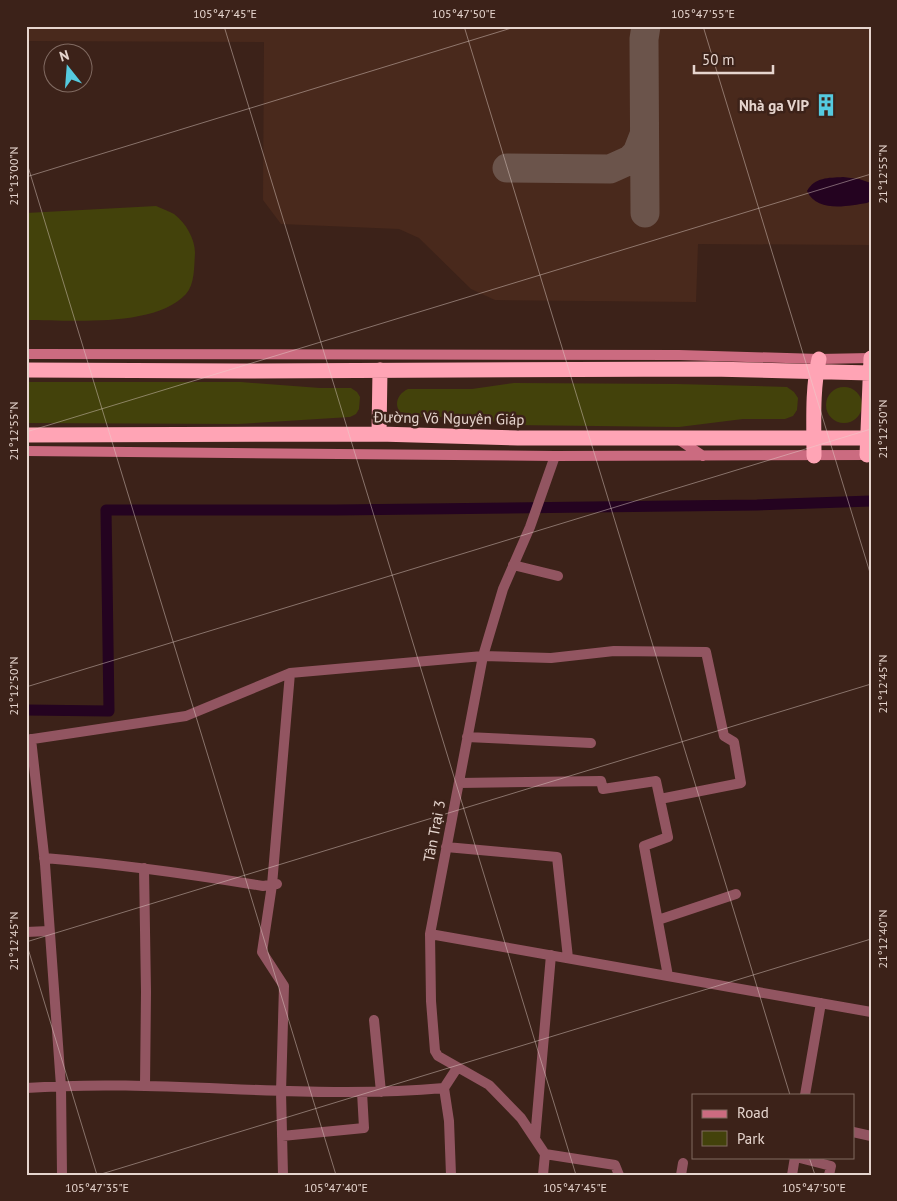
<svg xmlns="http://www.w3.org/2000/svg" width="897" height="1201" font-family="'PT Sans',sans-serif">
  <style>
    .built { fill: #49291c }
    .green { fill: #43420b }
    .water { fill: #240320 }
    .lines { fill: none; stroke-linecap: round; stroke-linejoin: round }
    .canal { stroke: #240320; stroke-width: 11 }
    .taxiway { stroke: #6b544b; stroke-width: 29 }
    .street { stroke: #925561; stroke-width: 10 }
    .secondary { stroke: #cb6b80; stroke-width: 10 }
    .highway { stroke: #ffa4b5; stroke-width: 15 }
    .ticks { fill: none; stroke: #e6d5ce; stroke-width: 1; stroke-opacity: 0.45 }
    .labels { text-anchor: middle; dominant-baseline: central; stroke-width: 5; stroke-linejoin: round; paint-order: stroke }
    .poi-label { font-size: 15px; font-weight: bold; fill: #e6d5ce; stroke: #3c2219; text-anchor: end }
    .street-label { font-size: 15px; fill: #e6d5ce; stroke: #3c2219 }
    .neatline { fill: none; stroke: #e6d5ce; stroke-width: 2 }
    .ticks-label { font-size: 12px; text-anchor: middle; fill: #e6d5ce }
  </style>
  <rect width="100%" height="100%" fill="#3c2219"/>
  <path class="built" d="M26,26H871V245L698,244L696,302L495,300L471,289L419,238L399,229L281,224L263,200L264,42L26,41Z"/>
  <path class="green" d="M156,206C162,209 169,211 174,214C186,223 195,239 195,253C194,266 195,284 186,294C155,328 69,320 26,320V213Z
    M26,382H241L320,388H351L357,392L360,397L359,409L356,414L350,417L238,424L26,423Z
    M514,383L677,384L787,387L794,392L798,398L797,410L793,416L785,419H743L679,427L512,425L470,417H405C393,409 395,395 408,389H472Z
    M826 405a18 18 0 1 1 36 0a18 18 0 1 1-36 0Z"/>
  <path class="water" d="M843,177L859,179L871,183V201L867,203C848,206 817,213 807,191C815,177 828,178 843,177Z"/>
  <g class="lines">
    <path class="canal" d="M26,710L109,711L106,510H336L757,505L871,501"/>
    <path class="taxiway" d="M507,168L610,169L630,160L637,153L644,135
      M645,213L644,39L646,26"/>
    <path class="street" d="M513,565L558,576
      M467,737L591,743
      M31,739L45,864L61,1086L62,1175
      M26,740L186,716L290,673L483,656L551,658L614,651L706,652L724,736L734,742L741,783L660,799
      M459,783L601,781L603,789L656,781L668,837L644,846L668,976
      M446,847L557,857L568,958
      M44,858C118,864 190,874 263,886L277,884
      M144,868L146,992L145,1086
      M658,920L736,894
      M26,932L49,931
      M430,934L871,1012
      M374,1020L381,1092
      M26,1088C165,1078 304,1101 444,1088L457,1068
      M444,1088L449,1121L451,1175
      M805,1095L821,1003
      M853,1132L871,1136
      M282,1136L364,1128L362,1092
      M535,1139L551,955
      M545,1154L615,1165L619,1175
      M796,1157L831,1166L829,1175
      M283,1175L281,1092L284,986L262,952L272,885L290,673
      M543,1175L545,1154L521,1118L489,1085L438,1056L435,1051L431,1001L430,934L483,656L503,589L530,527L555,456
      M681,1175L683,1163
      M792,1175L795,1157"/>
    <path class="secondary" d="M26,354L679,355L819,359L871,358
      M678,439L703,456
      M26,451L555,456L871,455"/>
    <path class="highway" d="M26,370L240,371L711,369L871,373
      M379,434L380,370
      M26,435L379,434L518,438H871
      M867,455L871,358
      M814,456C814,423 812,390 819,359"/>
  </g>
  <path class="ticks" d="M224,26L576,1175M464,26L790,1095M703,26L871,576M26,160L336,1175M26,177L518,26M26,432L871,174M26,687L871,429M26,942L97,1175M26,942L871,684M809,1157L815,1175M98,1175L871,939"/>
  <defs>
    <symbol id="building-bare" viewBox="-9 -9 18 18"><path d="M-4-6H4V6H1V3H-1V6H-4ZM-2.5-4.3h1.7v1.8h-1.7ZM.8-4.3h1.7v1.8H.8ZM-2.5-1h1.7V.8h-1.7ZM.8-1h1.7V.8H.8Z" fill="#55cadf" stroke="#3c2219" stroke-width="2.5" paint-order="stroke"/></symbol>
  </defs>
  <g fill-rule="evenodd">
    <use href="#building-bare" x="810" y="89" width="32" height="32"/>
  </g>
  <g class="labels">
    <g class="poi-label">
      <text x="809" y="105">Nhà ga VIP</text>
    </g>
    <g class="street-label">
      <text transform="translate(449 418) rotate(1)">Đường Võ Nguyên Giáp</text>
      <text transform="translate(434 831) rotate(-79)">Tân Trại 3</text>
    </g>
  </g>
  <rect width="897" height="1201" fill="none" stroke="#3c2219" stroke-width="55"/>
  <rect x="692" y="1094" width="162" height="65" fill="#3c2219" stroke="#806a61"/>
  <rect x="702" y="1110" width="25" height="8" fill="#cb6b80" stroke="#806a61"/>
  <text x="737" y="1118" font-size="15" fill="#e6d5ce">Road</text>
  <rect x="702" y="1131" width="25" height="15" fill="#43420b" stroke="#806a61"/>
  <text x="737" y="1144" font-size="15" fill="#e6d5ce">Park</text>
  <g transform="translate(68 68) rotate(343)"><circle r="24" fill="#3c2219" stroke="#806a61"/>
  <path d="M0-4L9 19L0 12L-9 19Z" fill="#55cadf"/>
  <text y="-8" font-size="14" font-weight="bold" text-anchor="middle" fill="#e6d5ce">N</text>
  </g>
  <path d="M694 65v8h79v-8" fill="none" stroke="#e6d5ce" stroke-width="2.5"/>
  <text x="702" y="65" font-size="15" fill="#e6d5ce" stroke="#3c2219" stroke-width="4" paint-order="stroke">50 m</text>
  <rect x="28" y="28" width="842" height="1146" class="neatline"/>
  <g class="ticks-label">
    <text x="225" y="18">105°47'45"E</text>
    <text x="464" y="18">105°47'50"E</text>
    <text x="703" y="18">105°47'55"E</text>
    <text transform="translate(883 174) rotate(-90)" y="4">21°12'55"N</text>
    <text transform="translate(14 176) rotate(-90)" y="4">21°13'00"N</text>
    <text transform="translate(883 429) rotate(-90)" y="4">21°12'50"N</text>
    <text transform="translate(14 431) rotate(-90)" y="4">21°12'55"N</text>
    <text transform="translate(883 684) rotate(-90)" y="4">21°12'45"N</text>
    <text transform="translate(14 686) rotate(-90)" y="4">21°12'50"N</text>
    <text transform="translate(883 939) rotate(-90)" y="4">21°12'40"N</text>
    <text transform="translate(14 941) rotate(-90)" y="4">21°12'45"N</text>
    <text x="97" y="1192">105°47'35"E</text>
    <text x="336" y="1192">105°47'40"E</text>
    <text x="575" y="1192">105°47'45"E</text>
    <text x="814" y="1192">105°47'50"E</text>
  </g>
</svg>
